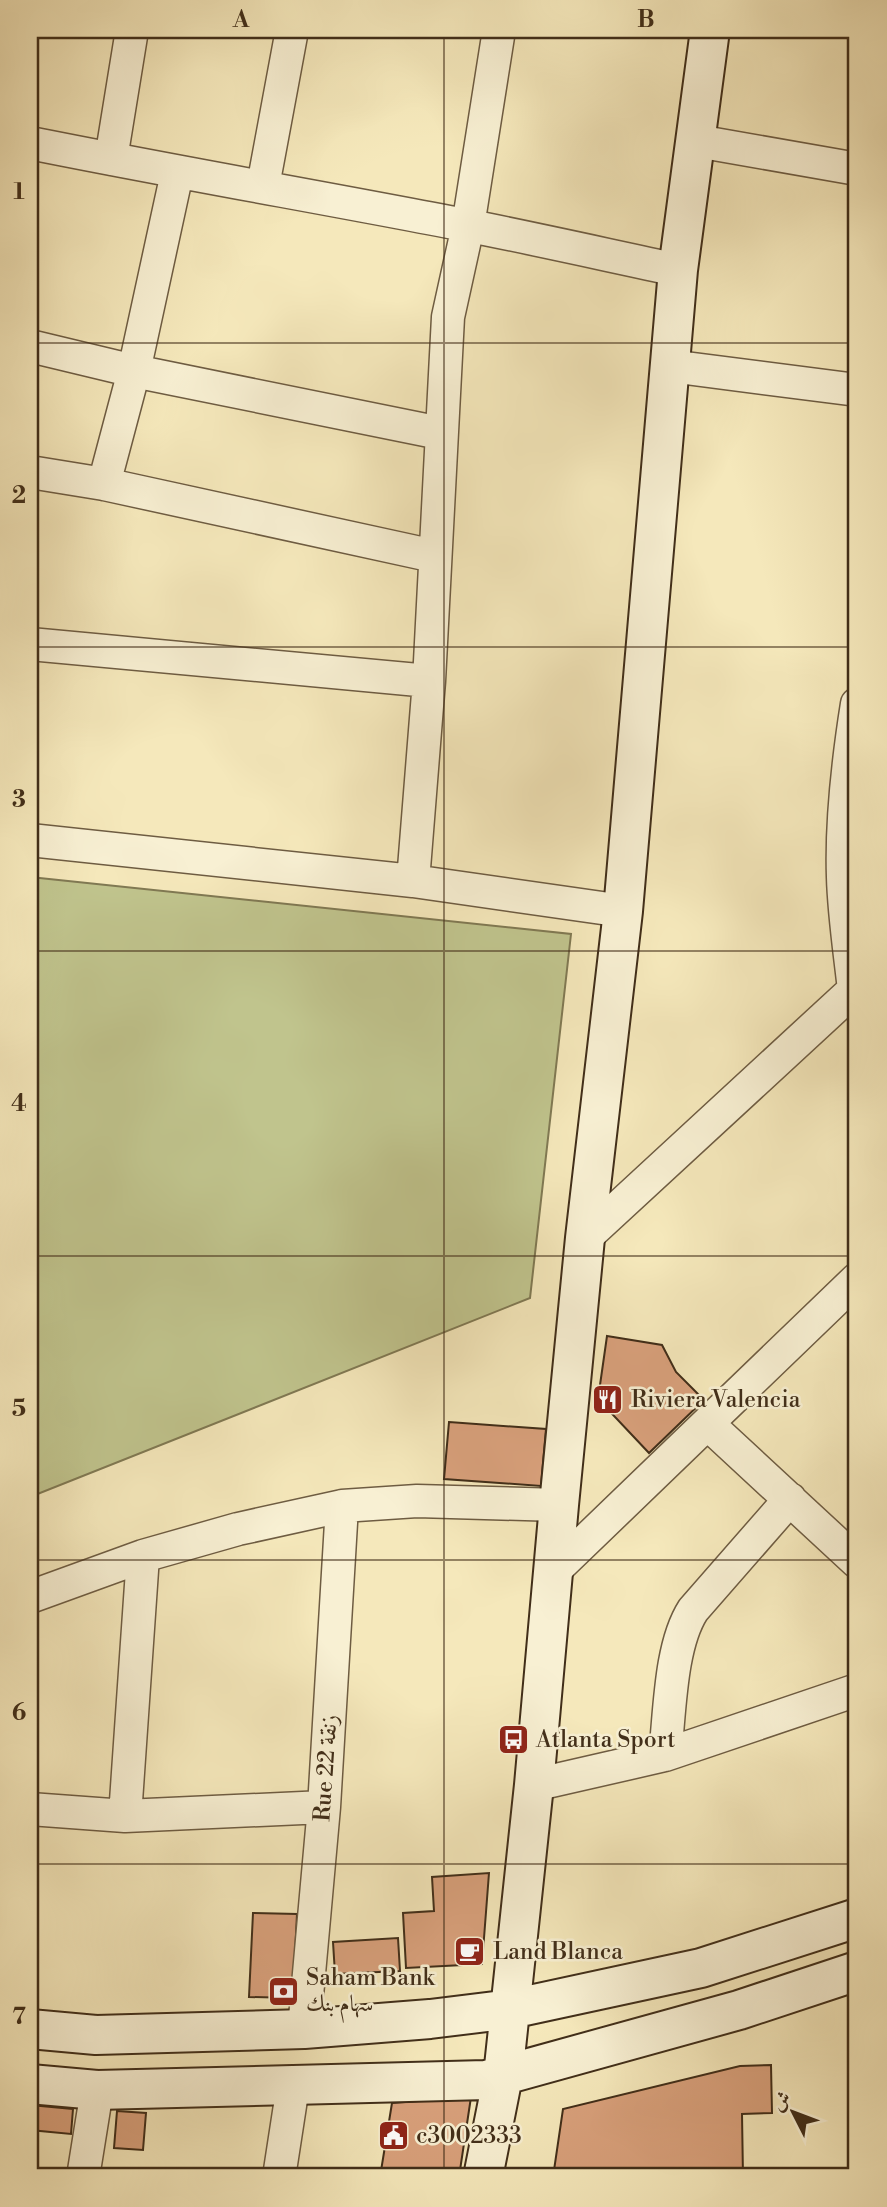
<svg xmlns="http://www.w3.org/2000/svg" width="887" height="2207" font-family="'Libre Bodoni',Amiri,serif">
  <style>
    .green { fill: #c0c48d; stroke: #807953; stroke-width: 2 }
    .building { fill: #d8a07b; stroke: #412e19; stroke-width: 2 }
    .lines { fill: none; stroke-linecap: round; stroke-linejoin: round }
    .street-casing { stroke: #6e5c42; stroke-width: 35 }
    .secondary-casing { stroke: #412e19; stroke-width: 42 }
    .street { stroke: #f8f0d3; stroke-width: 32 }
    .secondary { stroke: #f8f0d3; stroke-width: 38 }
    .grid { fill: none; stroke: #412e19; stroke-width: 2; stroke-opacity: 0.55 }
    .labels { text-anchor: middle; dominant-baseline: central; stroke-width: 5; stroke-linejoin: round; paint-order: stroke }
    .poi-label { font-size: 23px; fill: #412e19; stroke: #f8f0d3; text-anchor: start }
    .street-label { font-size: 23px; fill: #412e19; stroke: #f8f0d3 }
    .neatline { fill: none; stroke: #412e19; stroke-width: 2.5 }
    .grid-label { font-size: 23px; text-anchor: middle; font-weight: bold; fill: #412e19 }
  </style>
  <rect width="100%" height="100%" fill="#f5e8bb"/>
  <filter id="stains"><feTurbulence type="fractalNoise" baseFrequency=".00286" numOctaves="4"/><feColorMatrix values="0 0 0 0 .2 0 0 0 0 .09 0 0 0 0 .02 0 0 0 .5 -.17"/></filter>
  <radialGradient id="worn" r=".72"><stop offset=".6" stop-color="#630" stop-opacity="0"/><stop offset="1" stop-color="#630" stop-opacity=".3"/></radialGradient>
  <path class="green" d="M30,877L571,934L530,1298L30,1497Z"/>
  <path class="building" d="M607,1336L662,1345L676,1372L704,1400L649,1453L598,1399Z
    M449,1422L546,1429L541,1486L444,1479Z
    M489,1873L482,1964L406,1968L403,1913L434,1911L432,1877Z
    M253,1913L297,1914L293,1998L249,1997Z
    M398,1938L400,1971L335,1974L333,1942Z
    M771,2065L772,2113L742,2114L743,2177H553L563,2109L740,2066Z
    M471,2097L459,2177H380L392,2103Z
    M30,2105L73,2109L71,2134L30,2130Z
    M117,2111L146,2113L143,2150L114,2148Z"/>
  <g class="lines">
    <defs>
      <path id="street" d="M697,141L857,169
        M30,143C174,172 320,197 465,225C536,239 607,255 678,270
        M111,159L132,30
        M263,186L292,30
        M30,346L134,371L440,433
        M670,366L857,390
        M30,472L104,484L434,556
        M104,484L134,371L177,173
        M30,644L429,681
        M857,704C848,761 841,819 843,877C844,915 850,953 854,990L857,994
        M30,840L413,881L623,911
        M413,881L429,681L448,317L468,226L499,30
        M585,1238L857,987
        M708,1424L857,1562
        M553,1572L857,1279
        M30,1597L143,1556L238,1529L342,1506L417,1501L559,1505
        M665,1755C670,1711 670,1646 693,1610L790,1499
        M534,1785L665,1755L857,1690
        M30,1809L125,1816L324,1807
        M125,1816L143,1556
        M304,2029L324,1807L342,1506
        M83,2177L97,2090
        M279,2177L293,2086"/>
      <path id="secondary" d="M30,2029L96,2035L304,2029L430,2019L511,2009L701,1968L857,1918
        M30,2084L97,2090L486,2080L739,2010L857,1971
        M483,2177L503,2076L534,1785L559,1505L585,1238L623,911L678,270L710,30"/>
    </defs>
    <use href="#street" class="street-casing"/>
    <use href="#secondary" class="secondary-casing"/>
    <use href="#street" class="street"/>
    <use href="#secondary" class="secondary"/>
  </g>
  <path class="grid" d="M444,30V2177M30,343H857M30,647H857M30,951H857M30,1256H857M30,1560H857M30,1864H857"/>
  <defs>
    <symbol id="restaurant-square" viewBox="-11 -11 22 22"><rect x="-9" y="-9" width="18" height="18" rx="4" fill="#8f2418" stroke="#f8f0d3"/><path d="M-5-6h1v4h1v-4h1v4h1v-4h1v5L-1.5 .5V6h-2V.5L-5-1ZM5-6V6H3V1.5H1.5Q1.5-4 5-6Z" fill="#fff"/></symbol>
    <symbol id="bus-square" viewBox="-11 -11 22 22"><rect x="-9" y="-9" width="18" height="18" rx="4" fill="#8f2418" stroke="#f8f0d3"/><path d="M-5-6H5V4H4V6H2V4H-2V6H-4V4H-5ZM-3.5-4V0h7V-4ZM-3.5 1.2v1.5H-2V1.2ZM2 1.2v1.5H3.5V1.2Z" fill="#fff"/></symbol>
    <symbol id="cafe-square" viewBox="-11 -11 22 22"><rect x="-9" y="-9" width="18" height="18" rx="4" fill="#8f2418" stroke="#f8f0d3"/><path d="M-5.5-4.5H6V0H3Q3 3.5 0 3.5H-2.5Q-5.5 3.5-5.5 0ZM3-3.2v2h1.7v-2ZM-6 4.5H4V6H-6Z" fill="#fff"/></symbol>
    <symbol id="bank-square" viewBox="-11 -11 22 22"><rect x="-9" y="-9" width="18" height="18" rx="4" fill="#8f2418" stroke="#f8f0d3"/><path d="M-6-4H6V4H-6ZM0-2.3a2.3 2.3 0 1 0 0 4.6a2.3 2.3 0 1 0 0-4.6Z" fill="#fff"/></symbol>
    <symbol id="civic-square" viewBox="-11 -11 22 22"><rect x="-9" y="-9" width="18" height="18" rx="4" fill="#8f2418" stroke="#f8f0d3"/><path d="M-.6-6.5H3V-4.5H.6V-3L4-1V1h2V6H-6V1h2V-1L-.6-3ZM-1.2 2.5V6h2.4V2.5Z" fill="#fff"/></symbol>
  </defs>
  <g fill-rule="evenodd">
    <use href="#restaurant-square" x="590" y="1382" width="35" height="35"/>
    <use href="#bus-square" x="496" y="1722" width="35" height="35"/>
    <use href="#cafe-square" x="452" y="1934" width="35" height="35"/>
    <use href="#bank-square" x="266" y="1974" width="35" height="35"/>
    <use href="#civic-square" x="376" y="2118" width="35" height="35"/>
  </g>
  <g class="labels">
    <g class="poi-label">
      <text x="631" y="1400">Riviera Valencia</text>
      <text x="536" y="1740">Atlanta Sport</text>
      <text x="493" y="1952">Land Blanca</text>
      <text x="306" y="1978">Saham Bank<tspan x="306" dy="26">سهام بنك</tspan></text>
      <text x="416" y="2136">c3002333</text>
    </g>
    <g class="street-label">
      <text transform="translate(326 1768) rotate(-86)">Rue 22 زنقة</text>
    </g>
  </g>
  <rect width="887" height="2207" fill="none" stroke="#f5e8bb" stroke-width="77"/>
  <g transform="translate(793 2112) rotate(312)" stroke="#f8f0d3" stroke-width="5" paint-order="stroke">
  <path d="M0-5L12 26L0 18L-12 26Z" fill="#412e19"/>
  <text y="-10" font-size="19" font-weight="bold" text-anchor="middle" fill="#412e19">ش</text>
  </g>
  <rect x="38" y="38" width="810" height="2130" class="neatline"/>
  <g class="grid-label">
    <text x="241" y="27">A</text>
    <text x="646" y="27">B</text>
    <text x="19" y="199">1</text>
    <text x="19" y="503">2</text>
    <text x="19" y="807">3</text>
    <text x="19" y="1111">4</text>
    <text x="19" y="1416">5</text>
    <text x="19" y="1720">6</text>
    <text x="19" y="2024">7</text>
  </g>
  <rect width="100%" height="100%" filter="url(#stains)"/>
  <rect width="100%" height="100%" fill="url(#worn)"/>
</svg>
